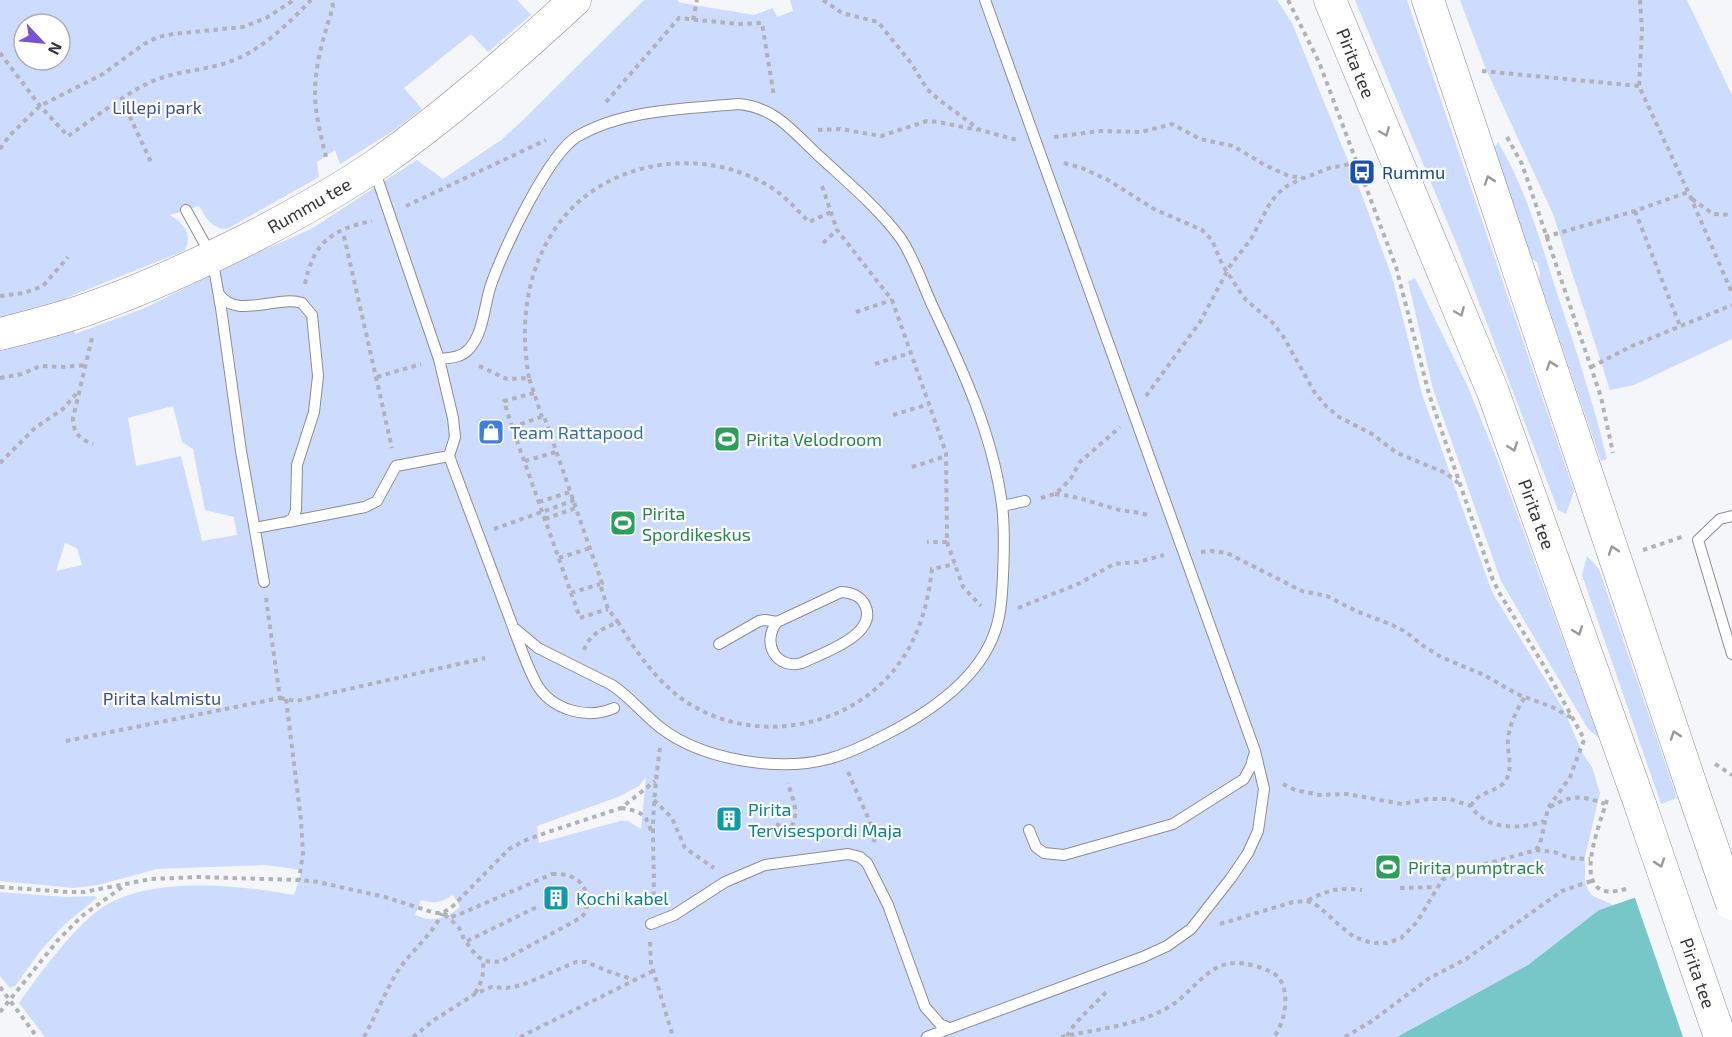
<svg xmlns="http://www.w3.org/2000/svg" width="1732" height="1037" font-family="'Exo 2',sans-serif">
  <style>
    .green { fill: #cddbfe; fill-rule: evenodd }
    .water { fill: #77c6c8 }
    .pier { fill: #f4f6fa }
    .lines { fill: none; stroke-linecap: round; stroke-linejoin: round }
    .service-casing { stroke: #8c8d91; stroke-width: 12 }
    .secondary-casing { stroke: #8c8d91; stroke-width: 33 }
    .path { stroke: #b1b2b6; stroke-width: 4; stroke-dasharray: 4.5 4.5; stroke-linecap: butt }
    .service { stroke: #fff; stroke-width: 10 }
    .secondary { stroke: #fff; stroke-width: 32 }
    .secondary-bridge-casing { stroke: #8c8d91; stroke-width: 33; stroke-linecap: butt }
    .secondary-bridge { stroke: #fff; stroke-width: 32 }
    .oneway { stroke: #9a9a9c }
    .labels { text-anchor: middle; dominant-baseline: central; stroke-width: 4.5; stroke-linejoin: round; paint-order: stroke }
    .street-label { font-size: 18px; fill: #353638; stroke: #fff }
    .park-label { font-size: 18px; fill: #3b5192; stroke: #fff }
    .transit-label { font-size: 18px; fill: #164399; stroke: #fff; text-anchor: start }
    .shop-label { font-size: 18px; fill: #366cbe; stroke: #fff; text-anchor: start }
    .leisure-label { font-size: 18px; fill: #27864d; stroke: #fff; text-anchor: start }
    .culture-label { font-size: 18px; fill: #0d838f; stroke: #fff; text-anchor: start }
  </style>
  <rect width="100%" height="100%" fill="#f4f6fa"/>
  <path class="green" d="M0,0H517L531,15L488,52L471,34L404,88L422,109L396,129L340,164L335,150L317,162L319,177L227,229C212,229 206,218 199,206L170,215C184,224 194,235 184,251L66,298L75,334L145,308L237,262L311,229L417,160L443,179L501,140L522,121L644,0H678V2L682,3L754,15L773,8L777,17L793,11L790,0H1277L1292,23L1363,198L1393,280L1422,394L1492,592L1564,710L1583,754L1592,767L1600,793L1585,857V881L1588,890L1593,896L1613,905L1599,910L1528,965L1397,1037H45L19,1003C39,975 72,929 100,909C149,875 238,885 294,895L302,870L265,865L157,869L98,885L74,888L0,881ZM24,24H60V60H24ZM173,406L182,442L193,449L205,510L234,517L237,535L202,541L181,456L136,466L128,418ZM65,543L77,548L82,565L56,571ZM646,777L641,829L628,821H620L539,843L537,826L618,797L639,786ZM453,895L460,907C445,919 434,923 415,915L421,900C434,904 441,903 453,895Z
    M1355,0H1407L1574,491L1566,514L1558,510L1459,250Z
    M1460,0H1687L1732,95V339L1634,385L1610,390L1553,214L1485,67Z
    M1498,142C1525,187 1539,237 1555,287C1574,344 1593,400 1607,459L1601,461L1539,280L1540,273L1537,262L1532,259L1494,149Z
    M1415,278L1468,387L1497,459L1599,738L1588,729L1501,581L1433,389L1408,281Z
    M1587,556L1599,569L1677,798L1661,804L1582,575Z
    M0,892L65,897L94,896L97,898L65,924L41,950L16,985L10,988L0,976Z"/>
  <path class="water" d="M1732,864V1037H1397L1528,965L1599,910Z"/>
  <path class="pier" d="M1732,861V1037H1683L1634,895Z"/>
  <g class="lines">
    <defs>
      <path id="service" d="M738,104C775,107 792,131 818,155C846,181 876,206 899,236C912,253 923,285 932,305C962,368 993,435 1002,505C1005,528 1004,553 1003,576C1002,592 1002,609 997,625C983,677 929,713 883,736C866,745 847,754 828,759C778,772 703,760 661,728C644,715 630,697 612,685L538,648L513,627L449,456L455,437L453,418L439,359C450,358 461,358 469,349C484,333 484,305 491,285C502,252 549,152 578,136C625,109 685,109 738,104Z
        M374,169L439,359
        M186,210L212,257L221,308L241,451L264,582
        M219,294C236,320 277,295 302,303L312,315L318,376L314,412L297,465L296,510L293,518L287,522L255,528
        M1002,506L1025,501
        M1732,516L1720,519L1698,540L1732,654
        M288,522L365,507L377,501L396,466L449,456
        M514,630C521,648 527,666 536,683C551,710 587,720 614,708
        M719,644L759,621L765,620L777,622L841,592C850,592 861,596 865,605C879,635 822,653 802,663C776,670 761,643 777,622
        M1029,830L1036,847L1044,853L1064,855L1173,824L1244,779L1251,766L1254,755
        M651,924L674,915L725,882L765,865L848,854L860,857L867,863L888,905L925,1007L940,1024L949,1028
        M927,1037L1143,957L1167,946L1191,929L1231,878L1248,853L1258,831L1264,789L1255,751L985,0"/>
      <path id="secondary" d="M1330,0L1493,392L1641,807
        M1428,0L1693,791
        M0,334C32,326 65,318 96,306C152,286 205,261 258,234C298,213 338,191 376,165C446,116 512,58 575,0"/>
    </defs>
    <use href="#service" class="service-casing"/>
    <use href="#secondary" class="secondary-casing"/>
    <path class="path" d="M823,0L842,13L878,22L911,63L927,89L938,99L980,130L1017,140
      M1288,0L1319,62L1396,267L1429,394L1493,580L1500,594L1544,666L1583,737
      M1640,0L1642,30L1639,86L1691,198L1732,293
      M693,20L697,0
      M0,53L40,106L68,136C95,118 129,90 158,79C180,71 204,70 226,63C260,52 287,25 311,0
      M1482,71L1639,86
      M122,100L152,164
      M606,102L679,18L738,24L762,23L774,96
      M818,130L840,129L881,136L927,121L938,122L978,130
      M1054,137L1100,131L1141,132L1172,124L1200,139L1233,146L1265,165L1289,176L1304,178L1332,167L1342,166L1357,161
      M1507,137L1522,164L1601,397L1613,453
      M0,149L10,135L40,106L103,74L144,44L158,37L173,34L243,27L266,18L294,0
      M326,157C321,136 315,114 315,93C315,64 324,35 333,7L332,0
      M1064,163L1082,168L1108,180L1154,209L1202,230L1212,240L1222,264L1238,289L1246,300L1272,322L1283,336L1315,393L1326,406L1339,417L1372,434L1397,453L1446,473L1458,483
      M822,186L837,230L892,300L929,404L946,453L947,542H927
      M1692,199L1713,214L1732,215
      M406,206L546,140
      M1635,211L1680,326
      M344,236L392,448
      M1545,237L1635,211L1688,192
      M823,243L837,230
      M305,284C313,243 332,229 372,221
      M0,296L24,293L43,286L68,257
      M856,312L892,300
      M92,338L73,418C73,432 79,439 93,444
      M875,364L910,353
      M479,366L507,379L529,378L542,417
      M1591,367L1632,346L1732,305
      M377,377L421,364
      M0,378L22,374L40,366L64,367L86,365
      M529,378C520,329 525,275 553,232C598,160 702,143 772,188C786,197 797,210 809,222L831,212
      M534,393L504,401L512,427L580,618L608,609
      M1146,396L1200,322L1230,266L1251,239L1269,205L1277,194L1287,186L1303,178
      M893,415L929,404
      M512,427L544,416L602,583L600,584L608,609L618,622
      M525,461L556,452
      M0,463L35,428L63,409L76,394
      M912,467L946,456
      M1055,494C1076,496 1092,502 1112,508C1124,512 1137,511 1150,516
      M1041,498L1055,494L1063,487L1071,478L1080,462L1120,427
      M539,502L570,492
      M545,519L576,508
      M494,529L575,500
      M947,542L963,587L981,606
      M1643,550L1682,537
      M1201,552L1211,551L1227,553L1302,591L1327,596L1356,611L1390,624L1406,632L1422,645L1441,657L1484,675L1517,694L1552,707L1574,719
      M559,558L590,548
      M571,593L600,584
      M1018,608L1080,583L1114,564L1138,562L1164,555
      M584,650C590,633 603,629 618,622C634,649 653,676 678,696C746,748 851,732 900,662C920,634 928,603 932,569L955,564
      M280,698L296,701L485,658
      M286,699L301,820L303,853L299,880
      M66,741L280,698L266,598
      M1715,764L1732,775
      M848,772L876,836L872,845
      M1283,784L1295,790L1320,795L1347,794L1402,804L1428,799H1450L1471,806C1485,830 1521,830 1544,821
      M654,800L672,818L685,848L714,868
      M1607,800C1598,830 1565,909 1629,888
      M1471,806C1478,790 1500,793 1507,778C1513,765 1507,754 1508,740C1509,725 1517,709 1525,697
      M1550,807C1571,795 1582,795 1605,804
      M621,808C639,811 647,813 651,832
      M776,824L787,829H790C801,814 792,798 788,783
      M1536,850L1540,844L1548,808L1570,777L1584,740
      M552,874C559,874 566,874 572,877C588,884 592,904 582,917L502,961C480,965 476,955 464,939C462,935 461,929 457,926C453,921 447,917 442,913L451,917L460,914Z
      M0,887L67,892H84L151,879L199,877L299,880L318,882L385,897L435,913H442L451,908L509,849L526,840L548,832L621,808L655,781
      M1400,888L1436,887
      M1308,900C1329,890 1339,887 1362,890
      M653,905C655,881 653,859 653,835C653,806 656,777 660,748
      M1220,924L1293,902L1307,901L1318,906L1339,925L1354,937L1372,943H1387L1401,938L1417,922L1442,880L1457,872L1536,850L1554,852L1570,858L1590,859
      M467,941L539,906
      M650,942L651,963L673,1037
      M0,987L37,1037
      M475,993C482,982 484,974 483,961
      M0,1012L58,940L82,916L125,885
      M1067,1036C1076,1019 1094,1006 1107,991
      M364,1037C376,1015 386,990 399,969C411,952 436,930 442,913
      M413,1037L434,1020L475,994L491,987L507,988L522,985L576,962H586L610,972L635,980
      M520,1037L653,971
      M1061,1037C1100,1028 1141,1026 1175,1003C1194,989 1209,964 1234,963C1245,962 1271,969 1278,977C1291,992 1285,1022 1274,1037
      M1345,1037L1372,1021L1428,979L1466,959L1562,891L1591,881"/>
    <use href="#service" class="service"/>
    <use href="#secondary" class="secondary"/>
    <defs>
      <path id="secondary-bridge" d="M1693,791L1732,904
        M1641,807L1720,1037"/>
    </defs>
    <use href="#secondary-bridge" class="secondary-bridge-casing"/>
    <use href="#secondary-bridge" class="secondary-bridge"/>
  </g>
  <defs><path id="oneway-chevron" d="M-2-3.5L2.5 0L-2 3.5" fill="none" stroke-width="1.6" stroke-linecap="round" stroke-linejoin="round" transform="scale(1.5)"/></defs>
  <g class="oneway">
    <use href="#oneway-chevron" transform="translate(1385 132) rotate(68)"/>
    <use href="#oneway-chevron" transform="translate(1489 180) rotate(-109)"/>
    <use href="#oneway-chevron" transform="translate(1460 312) rotate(67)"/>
    <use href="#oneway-chevron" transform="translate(1551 365) rotate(-109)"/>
    <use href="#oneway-chevron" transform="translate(1513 447) rotate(70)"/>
    <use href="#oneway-chevron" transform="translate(1613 550) rotate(-109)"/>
    <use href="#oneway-chevron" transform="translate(1578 631) rotate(70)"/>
    <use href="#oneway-chevron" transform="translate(1675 735) rotate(-109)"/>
    <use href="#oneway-chevron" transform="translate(1660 863) rotate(71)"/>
  </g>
  <defs>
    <symbol id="bus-square" viewBox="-11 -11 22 22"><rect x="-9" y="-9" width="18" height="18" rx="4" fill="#1a4fb4" stroke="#fff"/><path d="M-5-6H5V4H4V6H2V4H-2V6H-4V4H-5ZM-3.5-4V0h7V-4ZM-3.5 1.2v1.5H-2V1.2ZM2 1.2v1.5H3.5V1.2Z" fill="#fff"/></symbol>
    <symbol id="shop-square" viewBox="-11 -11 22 22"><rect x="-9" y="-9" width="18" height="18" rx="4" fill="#3f7fe0" stroke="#fff"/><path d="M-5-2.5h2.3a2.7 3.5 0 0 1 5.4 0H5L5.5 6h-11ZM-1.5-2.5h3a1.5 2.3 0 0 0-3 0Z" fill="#fff"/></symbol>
    <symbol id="stadium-square" viewBox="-11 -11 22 22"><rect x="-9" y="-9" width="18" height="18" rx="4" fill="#2e9e5b" stroke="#fff"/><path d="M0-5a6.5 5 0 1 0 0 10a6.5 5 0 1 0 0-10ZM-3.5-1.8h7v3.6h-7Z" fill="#fff"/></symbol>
    <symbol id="building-square" viewBox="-11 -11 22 22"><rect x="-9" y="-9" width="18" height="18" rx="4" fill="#0f9aa8" stroke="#fff"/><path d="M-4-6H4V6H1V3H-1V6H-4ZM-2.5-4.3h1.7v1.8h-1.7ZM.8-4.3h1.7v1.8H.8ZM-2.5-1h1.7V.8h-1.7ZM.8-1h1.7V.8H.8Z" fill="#fff"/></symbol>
  </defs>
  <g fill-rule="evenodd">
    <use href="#bus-square" x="1347" y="157" width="30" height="30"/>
    <use href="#shop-square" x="476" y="417" width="30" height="30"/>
    <use href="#stadium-square" x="712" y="424" width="30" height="30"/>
    <use href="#stadium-square" x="608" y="508" width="30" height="30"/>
    <use href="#building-square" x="714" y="804" width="30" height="30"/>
    <use href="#stadium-square" x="1373" y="852" width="30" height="30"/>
    <use href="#building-square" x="541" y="883" width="30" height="30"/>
  </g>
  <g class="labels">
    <g class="street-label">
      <text transform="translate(1356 63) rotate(68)">Pirita tee</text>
      <text transform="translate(309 205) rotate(-30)">Rummu tee</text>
      <text transform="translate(1537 514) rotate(70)">Pirita tee</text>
      <text transform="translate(1698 973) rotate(71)">Pirita tee</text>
    </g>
    <g class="park-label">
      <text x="157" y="107">Lillepi park</text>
      <text x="162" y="698">Pirita kalmistu</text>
    </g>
    <g class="transit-label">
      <text x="1382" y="172">Rummu</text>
    </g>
    <g class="shop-label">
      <text x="510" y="432">Team Rattapood</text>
    </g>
    <g class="leisure-label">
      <text x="746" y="439">Pirita Velodroom</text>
      <text x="642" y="513">Pirita<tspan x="642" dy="21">Spordikeskus</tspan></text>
      <text x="1408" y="867">Pirita pumptrack</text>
    </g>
    <g class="culture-label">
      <text x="748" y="809">Pirita<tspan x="748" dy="21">Tervisespordi Maja</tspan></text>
      <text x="576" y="898">Kochi kabel</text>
    </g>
  </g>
  <g transform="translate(42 42) rotate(116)"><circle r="28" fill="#ffffff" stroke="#aeafaf" stroke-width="1.5"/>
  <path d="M0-4.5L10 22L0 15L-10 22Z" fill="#7954ce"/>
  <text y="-9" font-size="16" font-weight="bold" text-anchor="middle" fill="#353638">N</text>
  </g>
</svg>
